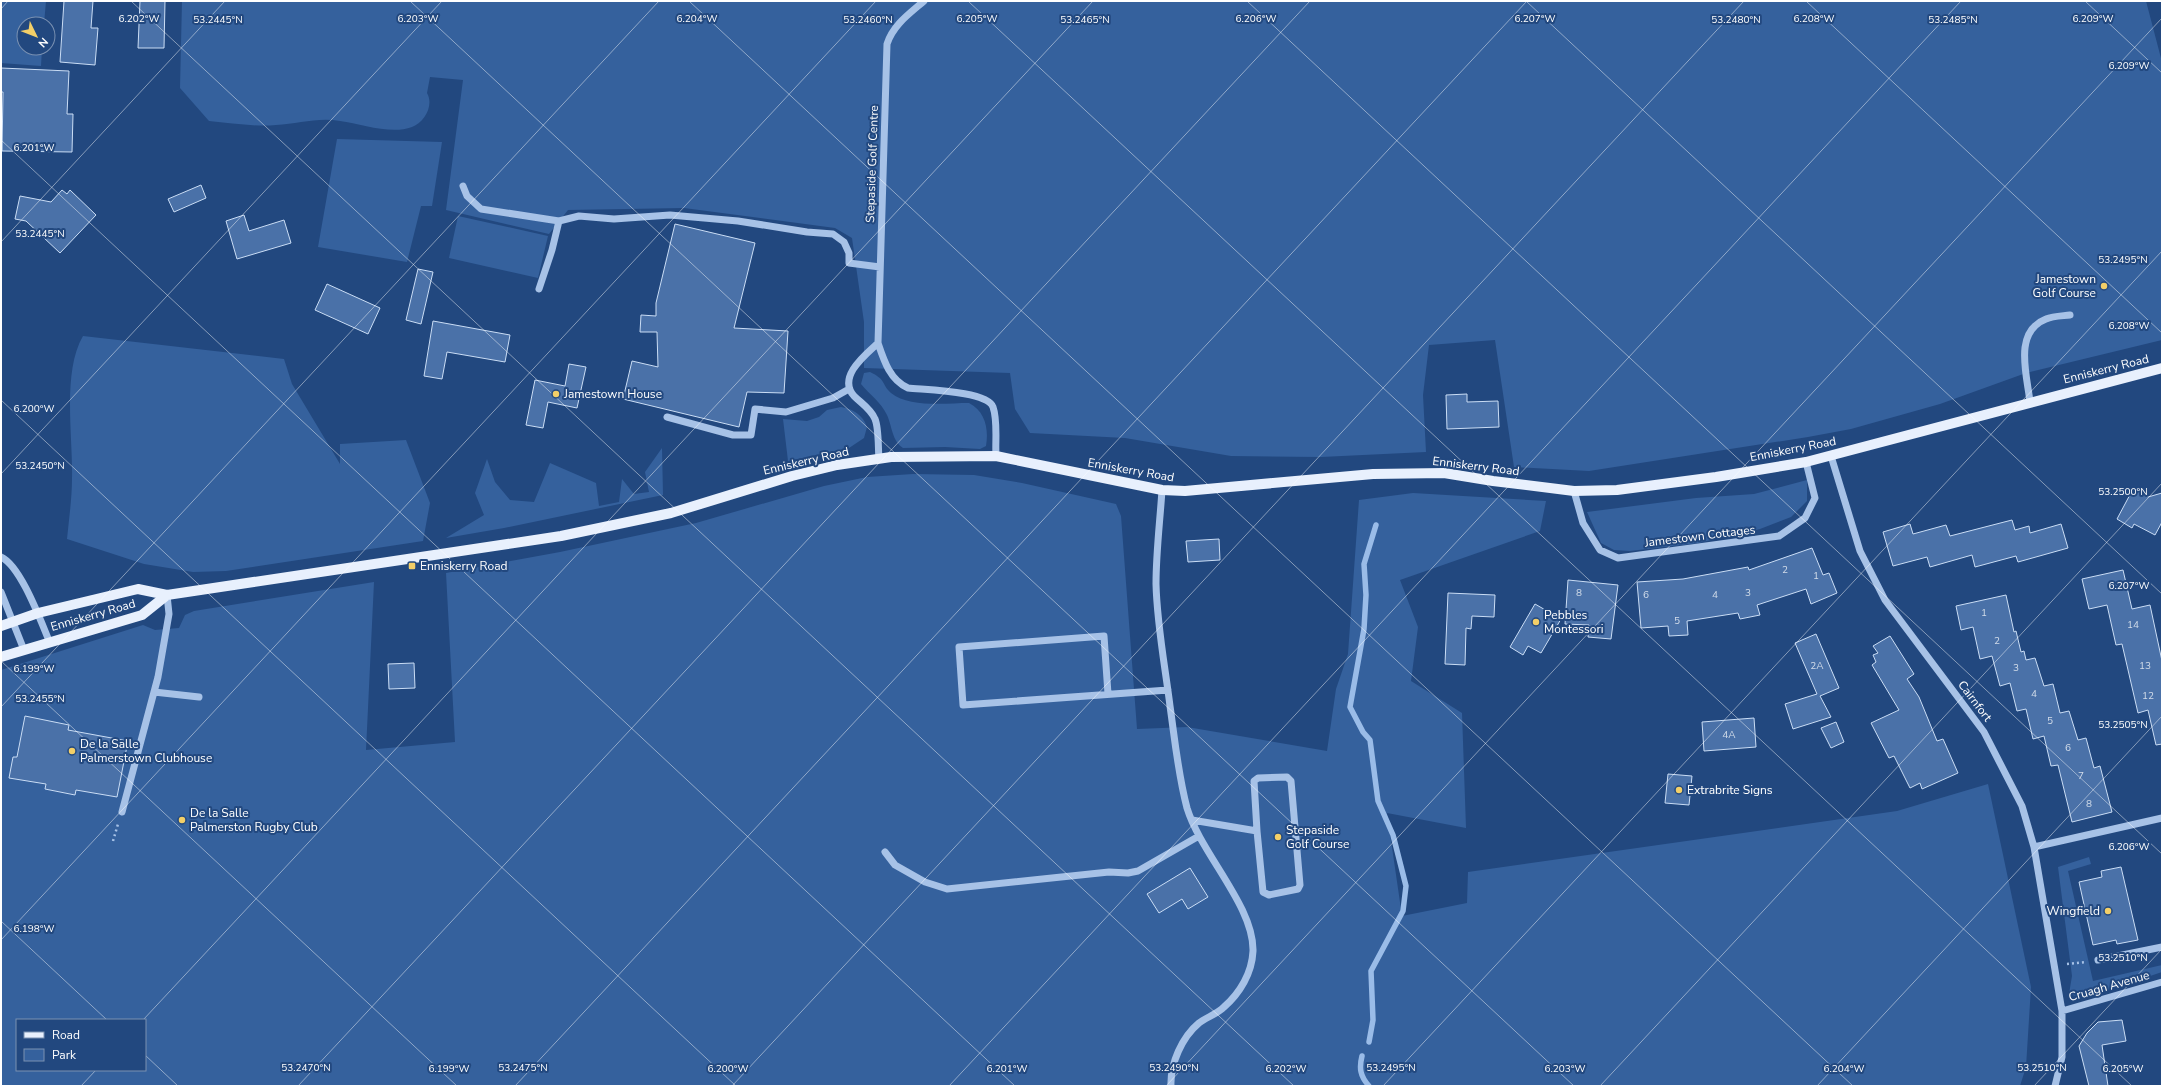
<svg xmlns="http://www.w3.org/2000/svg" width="2163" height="1087" font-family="'Nunito Sans',sans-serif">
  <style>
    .green { fill: #35619d; fill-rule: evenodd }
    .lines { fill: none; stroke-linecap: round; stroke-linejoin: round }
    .stream { stroke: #9abce8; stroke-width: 5.5 }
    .building { fill: #4a71a8; stroke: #caddf5 }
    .path { stroke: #a7c2e7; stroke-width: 2.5; stroke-dasharray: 2 3; stroke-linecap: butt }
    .minor { stroke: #a7c2e7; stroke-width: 7 }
    .major { stroke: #e8f0fd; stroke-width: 10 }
    .ticks { fill: none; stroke: #fff; stroke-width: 1; stroke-opacity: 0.45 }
    .poi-dot { fill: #f3cf68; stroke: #22487f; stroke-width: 1.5 }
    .labels { text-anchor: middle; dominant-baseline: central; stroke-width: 4; stroke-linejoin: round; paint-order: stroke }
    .number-label { font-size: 10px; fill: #d2dce9 }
    .street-label { font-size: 12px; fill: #fff; stroke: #22487f }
    .poi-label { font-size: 12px; fill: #fff; stroke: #22487f; text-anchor: start }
    .ticks-label { font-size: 10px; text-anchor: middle; fill: #fff; stroke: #22487f; stroke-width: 4; stroke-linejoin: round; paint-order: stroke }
  </style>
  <rect width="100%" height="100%" fill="#22487f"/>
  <path class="green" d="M1,1H46L44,24H24V48H42L41,66L1,63Z
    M182,1H2146L2162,62V340L2026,373L1940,404L1851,429L1808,437L1589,471L1514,467L1495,340L1429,345L1423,395L1426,452L1321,457L1231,456L1125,438L1030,433L1015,409L1010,373L864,368V322L852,238L835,228L684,208L568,210L549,234L446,210L463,80L430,77L427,93C434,105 425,122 412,127C391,135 362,124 340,121C318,117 298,124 276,125C255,127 231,123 209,121L180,88Z
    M337,139L442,142L432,206H421L407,262L318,247Z
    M458,216L548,236L538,278L449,258Z
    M83,336L284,359L292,384L340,464V444L406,440L430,503L423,541L226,571L193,572L144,564L67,539C69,519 72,498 72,478C73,436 62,372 83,336Z
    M870,372C887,380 881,384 891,393C909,408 947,403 969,403C985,411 989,429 986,446L980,449L945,447L903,448C892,441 892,426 887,415C881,402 870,395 861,384L864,373Z
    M841,407C853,409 863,415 867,427L864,438L849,448L788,461L783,419L807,421L819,417L827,410Z
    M662,448L663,495L504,528L446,538L484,515L475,493L487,459L495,482L510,500L534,502L550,463L596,483L599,506L619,502L622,479L634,494L649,492L645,472Z
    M913,474L974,475L1022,483L1116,504L1121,516L1137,729L1187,727L1327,751L1336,689L1348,654L1359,500L1413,493L1546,501L1540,531L1400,580L1418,627L1411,681L1462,713L1466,828L1387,813L1402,916L1467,903L1468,872L1897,811L1988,784L2031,987L2026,1067L2020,1086H1V670L143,625L155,630L179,628L185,615L194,611L374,582L366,750L455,742L446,573L560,552L696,523L824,486L867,477ZM17,1020H145V1070H17Z
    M1807,480V501L1791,517L1760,529L1698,543L1630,551L1614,550L1601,543L1587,512L1696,498L1754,494Z
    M2089,857L2091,864L2068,871L2093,981L2162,965V972L2091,996L2083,998L2069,994L2072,976L2058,867Z"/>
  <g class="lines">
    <path class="stream" d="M1369,1042L1373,1020L1371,971L1403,911L1406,886L1393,835L1378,801L1370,740L1363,732L1350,707L1364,629L1366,595L1364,564L1376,525
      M1362,1056C1359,1068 1360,1076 1369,1086"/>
  </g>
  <path class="building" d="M64,1H93L91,28H98L95,65L60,62Z
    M140,1H165L164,48H138Z
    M1,68L69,71L67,114H73L72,152L2,151L3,92H1Z
    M201,185L206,198L174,212L168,199Z
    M62,190L67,194L70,190L96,215L60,253L26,221L15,219L20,196L51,202Z
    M244,215L249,231L284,220L291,243L237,259L226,221Z
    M675,224L755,243L734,328L788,331L784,393L747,392L739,427L623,399L632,361L658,367L657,332H640L641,315L656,316V303Z
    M418,269L433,272L421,324L406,320Z
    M327,284L380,308L368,334L315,310Z
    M433,321L510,335L505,362L447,352L442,379L424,376Z
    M569,364L586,367L577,408L548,402L543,428L526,425L535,380L565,386Z
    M1467,394V402L1498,401L1499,427L1447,429L1446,395Z
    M2133,489L2148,497L2162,493V522L2155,535L2134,524L2132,528L2117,519Z
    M2012,520L2015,530L2029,526L2030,533L2061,524L2068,548L2018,562L2016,556L1975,567L1972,555L1930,567L1927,557L1893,566L1883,532L1910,524L1913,534L1946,525L1950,536Z
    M1219,539L1220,560L1188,562L1186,541Z
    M1812,548L1823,575L1829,573L1837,593L1811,604L1806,589L1757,605L1760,615L1740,619L1738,613L1687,621L1688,635L1669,636L1668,626L1641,628L1637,582L1683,579L1748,567L1749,570Z
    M2123,570L2132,609L2150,605L2162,661V744L2156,745L2148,710L2138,713L2122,644L2116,645L2107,605L2089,609L2082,579Z
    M1568,580L1618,585L1611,639L1588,637L1589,625L1565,624Z
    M1448,593L1495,595L1494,617L1472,616L1471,629L1466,628L1465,665L1445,664Z
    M2006,595L2014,632L2016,631L2021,652L2024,651L2026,660L2035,658L2044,686L2053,684L2060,713L2069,711L2078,740L2086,738L2094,768L2100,766L2112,812L2072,822L2058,765L2051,766L2044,736L2033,739L2026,709L2017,711L2010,683L2000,686L1992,656L1980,659L1973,627L1961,630L1956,606Z
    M1535,604L1561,619L1541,653L1528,646L1523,655L1510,647Z
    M1816,634L1839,688L1820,696L1831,717L1793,729L1785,704L1817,694L1795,643Z
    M1890,636L1914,674L1907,679L1919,697L1937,741L1943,739L1958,773L1922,789L1920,783L1910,788L1894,756L1889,758L1871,723L1899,710L1872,665L1876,662L1873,655L1878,653L1873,646Z
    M414,663L415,688L389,689L388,664Z
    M25,716L69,725L68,730L128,741L117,797L76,790L75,795L45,789L46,784L9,778L13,757H17Z
    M1754,718L1756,747L1704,751L1702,722Z
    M1836,722L1844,742L1831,748L1821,728Z
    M1668,774L1692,776L1689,805L1665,803Z
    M2121,867L2138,940L2117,944L2116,940L2093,945L2079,882L2102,877L2101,871Z
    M1190,868L1208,897L1188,909L1182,899L1159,913L1147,894Z
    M2122,1020L2126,1041L2102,1045L2108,1086H2089L2079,1046L2087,1033L2098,1022Z"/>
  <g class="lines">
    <path class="path" d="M113,841L118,824
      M2067,964L2086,962"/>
    <path class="minor" d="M924,1C909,14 893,25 887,44L878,343C884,361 890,380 908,388C925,390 987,391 993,407C998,421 995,442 996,456
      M463,186L467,196L481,209L559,221
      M539,289L552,250L559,221L579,216L614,219L670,215L738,221L807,232L833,234L844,242L849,253V263L880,267
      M878,343C865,355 837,377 854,396C861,403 871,409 875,419C879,428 878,449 879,459
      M2030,402C2027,375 2013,332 2046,319C2053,316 2062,316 2070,315
      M667,417L733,435H751L755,409L786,412L833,398L849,389
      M1831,456L1860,551L1885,600L1984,732L2022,806L2034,847L2062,1011V1057L2055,1086
      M1162,490C1160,521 1156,553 1156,584C1157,625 1165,666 1170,706C1175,741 1178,774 1187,808C1201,854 1254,906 1253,951C1252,973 1240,993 1224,1007C1217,1014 1207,1017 1199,1023C1182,1037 1170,1064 1171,1086
      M1574,491L1583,523L1600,550L1618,558L1779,536L1805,518L1815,498L1806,462
      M1,557C21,566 41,622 50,643
      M1,592L24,650
      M154,692L199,697
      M1108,694L1104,636L959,647L963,705L1168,690
      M1287,777L1291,781L1300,885L1298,889L1269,895L1263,892L1257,831L1254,781L1258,778Z
      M122,812L158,677L169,614L167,595
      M1192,820L1257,831
      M2034,847L2162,818
      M885,852L895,865L925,882L947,889L1109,872L1128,873L1138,871L1199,836
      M2098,960L2162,947
      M2062,1011L2162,982"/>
    <path class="major" d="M1,626L38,613L138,589L167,595L561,536L671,513L792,476L837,465L891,457L996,456L1162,490L1185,491L1373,474L1444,473L1493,481L1574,491L1617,490L1716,477L1806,462L2162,368
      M1,657L142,615L167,595"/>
  </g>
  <path class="ticks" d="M131,1L1294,1086M410,1L1574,1086M689,1L1853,1086M968,1L2132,1086M1247,1L2162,854M1526,1L2162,594M1806,1L2162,333M2085,1L2162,73M1,9L8,1M1,140L1015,1086M1,242L225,1M1,400L736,1086M1,474L442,1M1,661L457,1086M1,707L659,1M1,921L107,1020M1,940L876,1M143,1020L1093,1M145,1055L178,1086M81,1086L96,1070M298,1086L1310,1M515,1086L1527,1M732,1086L1744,1M949,1086L1961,1M1166,1086L2162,18M1383,1086L2162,251M1600,1086L2162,483M1817,1086L2162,716M2034,1086L2162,949"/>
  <g class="poi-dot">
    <circle cx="2104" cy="286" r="4"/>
    <circle cx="556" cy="394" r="4"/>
    <rect x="408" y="562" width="8" height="8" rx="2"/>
    <circle cx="1536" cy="622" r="4"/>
    <circle cx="72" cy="751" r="4"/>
    <circle cx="1679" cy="790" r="4"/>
    <circle cx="182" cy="820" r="4"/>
    <circle cx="1278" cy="837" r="4"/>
    <circle cx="2108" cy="911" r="4"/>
  </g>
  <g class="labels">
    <g class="number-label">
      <text x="1785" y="570">2</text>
      <text x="1816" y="576">1</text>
      <text x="1579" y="593">8</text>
      <text x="1748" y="593">3</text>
      <text x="1646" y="595">6</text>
      <text x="1715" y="595">4</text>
      <text x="1984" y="613">1</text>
      <text x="1677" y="621">5</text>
      <text x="2133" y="625">14</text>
      <text x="1997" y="641">2</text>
      <text x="1817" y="666">2A</text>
      <text x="2145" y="666">13</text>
      <text x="2016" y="668">3</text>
      <text x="2034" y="694">4</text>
      <text x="2148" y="696">12</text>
      <text x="2050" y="721">5</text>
      <text x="1729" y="735">4A</text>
      <text x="2068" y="748">6</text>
      <text x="2081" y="776">7</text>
      <text x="2089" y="804">8</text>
    </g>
    <g class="street-label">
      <text transform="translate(872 164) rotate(-88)">Stepaside Golf Centre</text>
      <text transform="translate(2106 369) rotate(-14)">Enniskerry Road</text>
      <text transform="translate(1793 449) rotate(-11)">Enniskerry Road</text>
      <text transform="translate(806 461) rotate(-13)">Enniskerry Road</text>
      <text transform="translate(1476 466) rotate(7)">Enniskerry Road</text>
      <text transform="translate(1131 470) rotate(10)">Enniskerry Road</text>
      <text transform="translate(1700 536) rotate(-7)">Jamestown Cottages</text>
      <text transform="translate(93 615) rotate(-16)">Enniskerry Road</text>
      <text transform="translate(1975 701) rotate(53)">Cairnfort</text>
      <text transform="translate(2109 986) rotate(-16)">Cruagh Avenue</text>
    </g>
    <g class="poi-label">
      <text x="2096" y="279" text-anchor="end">Jamestown<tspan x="2096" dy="14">Golf Course</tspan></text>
      <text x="564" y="394">Jamestown House</text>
      <text x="420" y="566">Enniskerry Road</text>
      <text x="1544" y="615">Pebbles<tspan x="1544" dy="14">Montessori</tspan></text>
      <text x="80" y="744">De la Salle<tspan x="80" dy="14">Palmerstown Clubhouse</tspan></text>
      <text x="1687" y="790">Extrabrite Signs</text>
      <text x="190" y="813">De la Salle<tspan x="190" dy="14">Palmerston Rugby Club</tspan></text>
      <text x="1286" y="830">Stepaside<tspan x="1286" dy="14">Golf Course</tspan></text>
      <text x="2100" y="911" text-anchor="end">Wingfield</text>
    </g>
  </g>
  <g class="ticks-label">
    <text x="139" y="22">6.202°W</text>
    <text x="418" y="22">6.203°W</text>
    <text x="697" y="22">6.204°W</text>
    <text x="1256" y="22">6.206°W</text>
    <text x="977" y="22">6.205°W</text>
    <text x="1535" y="22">6.207°W</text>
    <text x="1814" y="22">6.208°W</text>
    <text x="2093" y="22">6.209°W</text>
    <text x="218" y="23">53.2445°N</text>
    <text x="868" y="23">53.2460°N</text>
    <text x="1085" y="23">53.2465°N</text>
    <text x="1736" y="23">53.2480°N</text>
    <text x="1953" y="23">53.2485°N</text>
    <text x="2129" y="69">6.209°W</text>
    <text x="34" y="151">6.201°W</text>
    <text x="40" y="237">53.2445°N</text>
    <text x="2123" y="263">53.2495°N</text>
    <text x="2129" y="329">6.208°W</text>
    <text x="34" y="412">6.200°W</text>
    <text x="40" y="469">53.2450°N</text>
    <text x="2123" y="495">53.2500°N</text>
    <text x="2129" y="589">6.207°W</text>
    <text x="34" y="672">6.199°W</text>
    <text x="40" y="702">53.2455°N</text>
    <text x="2123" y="728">53.2505°N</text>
    <text x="2129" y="850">6.206°W</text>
    <text x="34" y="932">6.198°W</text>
    <text x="2123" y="961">53.2510°N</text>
    <text x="306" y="1071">53.2470°N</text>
    <text x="523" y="1071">53.2475°N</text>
    <text x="1174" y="1071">53.2490°N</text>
    <text x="1391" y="1071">53.2495°N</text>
    <text x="2042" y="1071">53.2510°N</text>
    <text x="449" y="1072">6.199°W</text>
    <text x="728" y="1072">6.200°W</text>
    <text x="1007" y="1072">6.201°W</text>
    <text x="1286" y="1072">6.202°W</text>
    <text x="1565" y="1072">6.203°W</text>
    <text x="1844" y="1072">6.204°W</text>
    <text x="2123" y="1072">6.205°W</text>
  </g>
  <rect width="2163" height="1087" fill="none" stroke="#ffffff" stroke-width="4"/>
  <rect x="16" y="1019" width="130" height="52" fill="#22487f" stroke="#7a91b2"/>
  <rect x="24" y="1032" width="20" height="6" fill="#e8f0fd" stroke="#7a91b2"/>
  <text x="52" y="1039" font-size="12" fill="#ffffff">Road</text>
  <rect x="24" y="1049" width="20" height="12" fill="#35619d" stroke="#7a91b2"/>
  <text x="52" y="1059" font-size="12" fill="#ffffff">Park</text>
  <g transform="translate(36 36) rotate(133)"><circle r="19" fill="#22487f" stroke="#7a91b2"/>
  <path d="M0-3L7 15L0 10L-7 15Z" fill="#f3cf68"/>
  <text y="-6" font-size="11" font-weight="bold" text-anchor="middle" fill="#ffffff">N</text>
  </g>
</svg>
